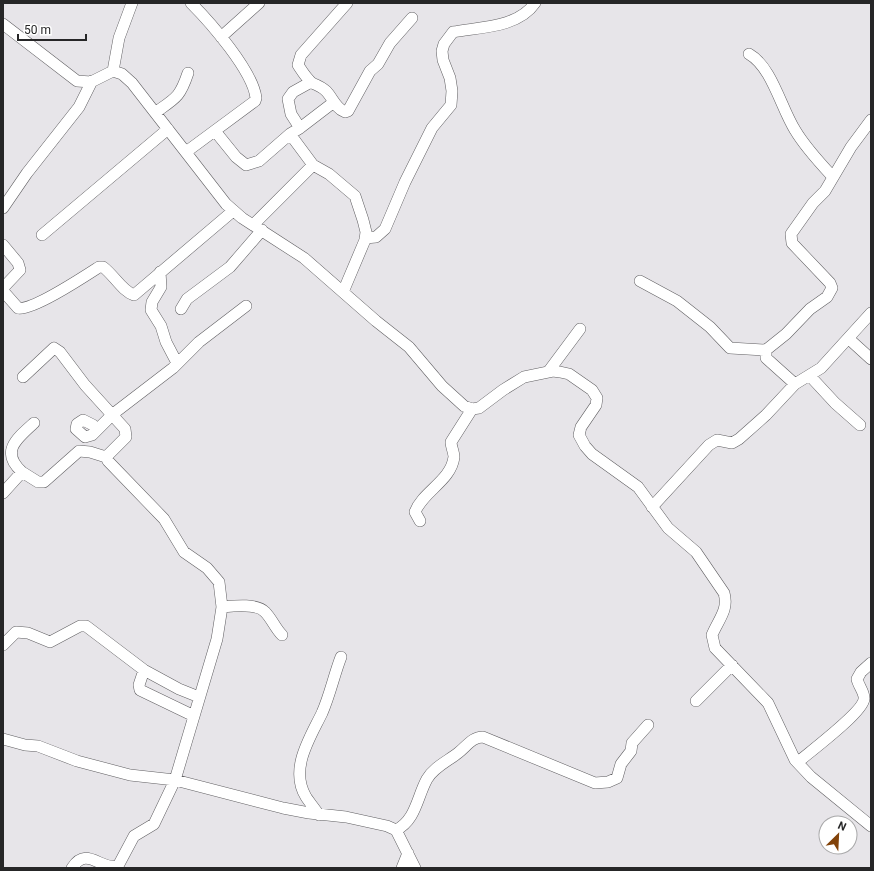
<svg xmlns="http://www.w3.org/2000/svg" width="874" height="871" font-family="Roboto,sans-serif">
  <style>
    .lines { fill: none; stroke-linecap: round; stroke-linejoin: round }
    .minor-casing { stroke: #605f62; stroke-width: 12 }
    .minor { stroke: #fff; stroke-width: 11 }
  </style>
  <rect width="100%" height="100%" fill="#e7e5e9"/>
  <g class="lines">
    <defs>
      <path id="minor" d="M347,3L301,55L298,65C302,71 306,78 312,83C317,85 322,87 326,91C333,98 335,108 345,112L348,111L370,71L378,64L390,43L412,18
        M3,24L77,81L91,82L113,71L122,74L132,83L226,204L242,218L304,258L376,321L409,347L442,386L464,406L472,409L479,408L503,390L524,377L553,371L560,372L569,374L592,390L597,398L596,405L581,427L579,435L585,446L592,454L638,487L668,528L696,552L724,593C729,610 718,620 712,635L715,648L768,703L795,760L811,777L871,826
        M221,37L259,3
        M749,54C772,67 781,108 795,130C805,147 819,162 832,176
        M113,71L119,38L132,3
        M311,82L293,92L288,99L291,114L300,128L290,134L313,165L329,174L355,196L363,220L366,232L365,240L343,292
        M156,112C176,98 180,97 188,73
        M300,128L334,102
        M215,131L236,157L246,165L259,161L290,134
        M186,152L255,101L256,98C253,71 210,22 191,3
        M3,208L27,173L79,107L92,81
        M253,225L313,165
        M42,235L168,129
        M365,238L376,237L385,229L405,182L432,128L451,105L452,91L450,78L443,60L442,51L444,44L453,32C479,27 518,28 535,3
        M3,245L18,263L20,270L3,288
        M160,272L161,287L152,302L151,310L161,326L166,342L177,363
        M640,281L677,301L710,327L730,348L766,350
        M3,291L18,308C32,311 85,276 99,267H103C114,275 122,291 134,295L233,211
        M181,309L187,299L230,267L262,230
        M849,339L871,359
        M548,372L580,329
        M810,376L835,403L860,425
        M23,377L54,348L60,352L85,385L125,429L126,437L106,457L108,461L164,519L184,552L207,568L219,582L222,607L217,639L175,780L154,824L134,836L118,866C101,871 87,845 72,868
        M795,384L766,358V350L786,334L810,309L827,297L832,288L830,283L792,243L791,234L813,203L825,191L851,147L871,120
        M96,430L93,425L83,420L77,424L76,429L85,437L92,435L113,414L173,368L199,342L246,306
        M22,472C0,452 16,439 34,423
        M3,493L22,472L38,482H44L79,451L90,452L106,457
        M652,507L709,445L717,440L732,443L739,439L766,415L795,384L821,368L871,313
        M420,521L415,512C423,491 451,481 454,457C454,453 451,446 451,442L472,409
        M222,607C233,606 257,603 265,612C272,619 275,628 282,635
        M3,645L16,632L28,633L50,642L80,626H86L144,670L179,689L199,697
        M144,670L139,685L140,690L194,716
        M696,701L732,665
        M3,739L25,745L38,746L77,761L130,775L175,780L283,808L309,813L346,817L387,826L396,830L415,868
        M798,762C811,751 863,712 864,699C865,693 858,685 857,679L861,672L871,663
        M319,815C315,809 310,803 306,797C289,769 310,738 322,713C330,695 334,675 341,657
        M396,830C416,820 417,797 427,779C434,767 448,761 458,753C467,746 472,737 483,737L595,783L608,782L617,778L621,764L631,751L632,743L648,725
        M402,868L408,853"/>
    </defs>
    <use href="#minor" class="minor-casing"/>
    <use href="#minor" class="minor"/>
  </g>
  <rect width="874" height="871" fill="none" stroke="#262627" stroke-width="8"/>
  <g transform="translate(838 835) rotate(24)"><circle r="19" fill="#ffffff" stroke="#a8a8a9"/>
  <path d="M0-3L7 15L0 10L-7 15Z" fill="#824209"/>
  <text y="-6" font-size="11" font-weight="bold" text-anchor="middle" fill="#262627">N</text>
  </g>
  <path d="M18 34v6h68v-6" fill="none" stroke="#262627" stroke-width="2"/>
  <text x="24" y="34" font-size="12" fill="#262627" stroke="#ffffff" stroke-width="3" paint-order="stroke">50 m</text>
</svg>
